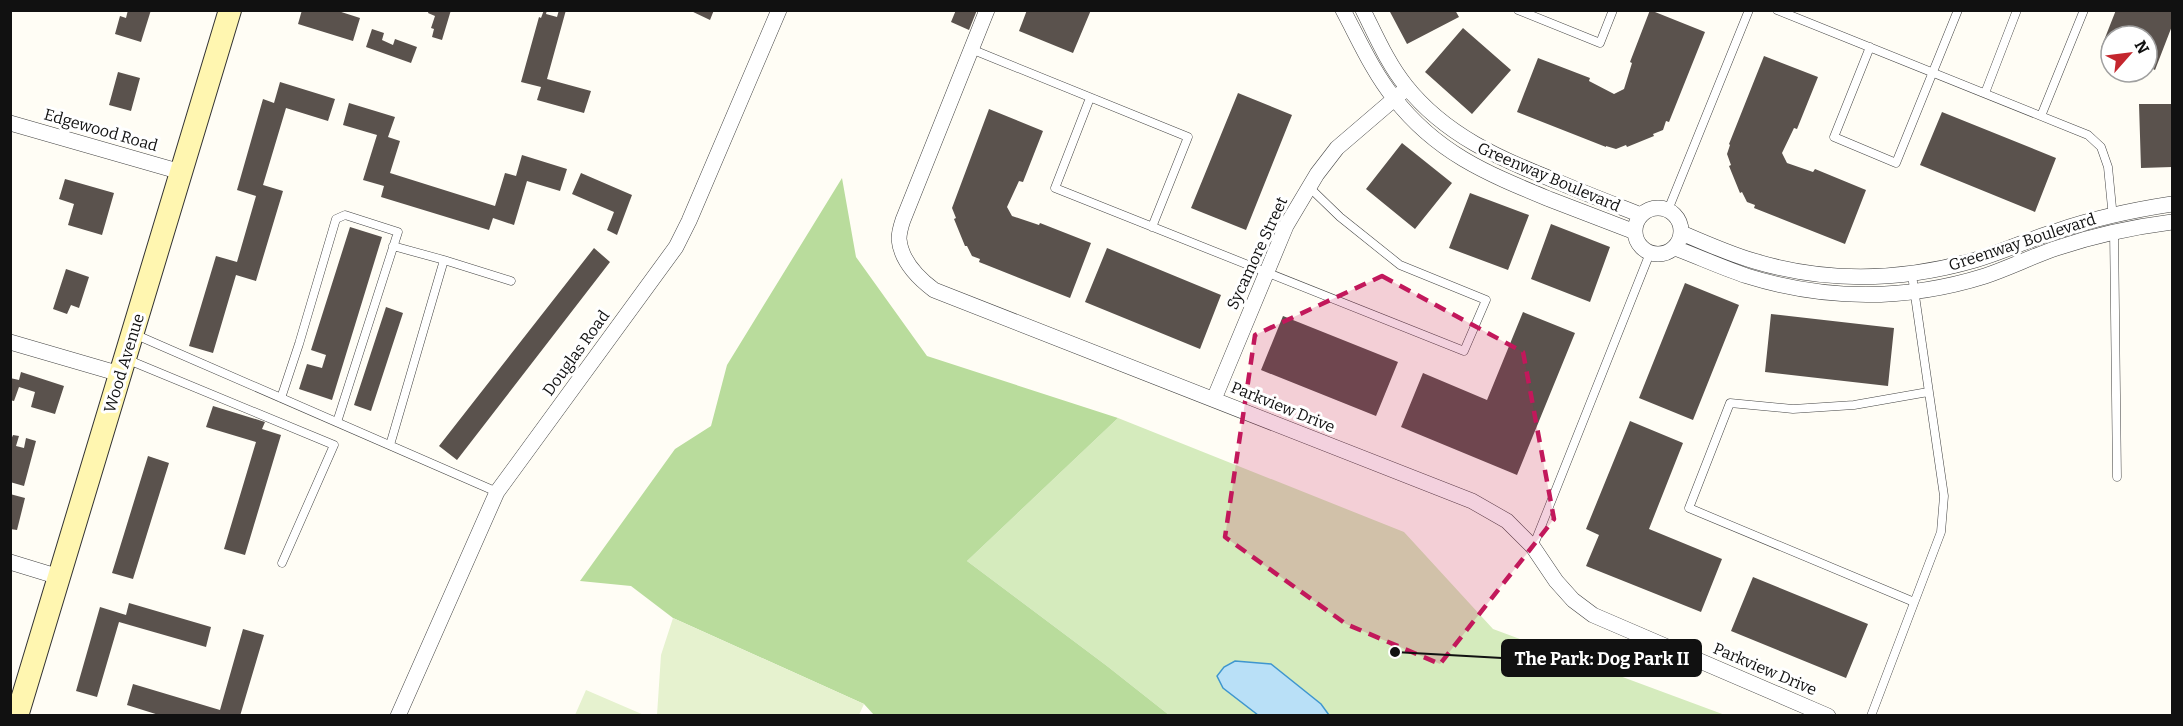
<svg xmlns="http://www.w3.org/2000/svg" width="2183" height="726" font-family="Bitter,serif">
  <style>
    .green { fill: #d5ebbd }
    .forest { fill: #b9dc9c }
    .pitch { fill: #e6f2cf }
    .water { fill: #b9e0f7; stroke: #3f96cf; stroke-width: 1.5 }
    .building { fill: #5a524d }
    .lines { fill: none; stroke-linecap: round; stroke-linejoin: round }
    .service-casing { stroke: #444; stroke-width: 9 }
    .minor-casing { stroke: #444; stroke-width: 16 }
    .secondary-casing { stroke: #333; stroke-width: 24 }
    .service { stroke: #fff; stroke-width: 8 }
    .minor { stroke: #fff; stroke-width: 15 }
    .secondary { stroke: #fff6b0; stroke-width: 22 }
    .marked { fill: #c2185b; fill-opacity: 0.2; stroke: #c2185b; stroke-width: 4.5; stroke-dasharray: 12 8; stroke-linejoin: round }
    .labels { text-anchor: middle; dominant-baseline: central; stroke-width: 6; stroke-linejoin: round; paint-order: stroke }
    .street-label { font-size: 16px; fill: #111; stroke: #fff }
    .leader { fill: none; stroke: #111; stroke-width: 2 }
    .callout-dot { fill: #111; stroke: #fff; stroke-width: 2 }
    .callout { fill: #111; stroke: #111; stroke-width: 2 }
    .callout-label { font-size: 18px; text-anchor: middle; font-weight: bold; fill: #fff }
  </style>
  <rect width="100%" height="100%" fill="#fffdf5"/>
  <path class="green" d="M1118,418L1404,532L1493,629L1725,715H1329L1320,704L1253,712L1258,715H1169L1107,666L967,561Z"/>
  <path class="forest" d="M842,178L856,257L927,356L1118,418L967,561L1107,666L1169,715H874L864,704L673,618L631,586L580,581L675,449L711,426L727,365Z"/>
  <path class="pitch" d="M673,618L864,704L859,715H657L661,655Z
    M586,690L644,715H575Z"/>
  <path class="water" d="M1235,661L1271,664L1321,704L1329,715H1258L1223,688L1217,676L1224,667Z"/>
  <path class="building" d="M128,10H151L141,42L115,34L120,16L126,18Z
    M302,10H335L360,18L353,41L298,24Z
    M429,10H451L442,40L432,37L434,29L431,28L435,16L428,13Z
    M544,10H547L546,14L557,17L559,10H566L547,79L591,91L584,113L537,100L541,87L521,82L539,17L541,18Z
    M689,10H714L710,20Z
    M956,10H977L969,30L951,22Z
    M1027,10H1091L1073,53L1019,31Z
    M1389,10H1455L1459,17L1407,44Z
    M1650,10L1705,32L1669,122L1666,121L1663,130L1653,134L1654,136L1627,147L1626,145L1616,149L1606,146V147L1517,112L1538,58L1590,78L1589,81L1614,94L1624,89L1632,63L1630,62Z
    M2116,10H2172V26L2155,70L2147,66V36H2111V52L2101,48Z
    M1463,28L1511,70L1472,114L1425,72Z
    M372,29L384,33L382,40L393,45L395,39L417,47L411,63L366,47Z
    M1764,56L1818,77L1797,129L1794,128L1782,153L1787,163L1813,172L1815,169L1866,190L1845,244L1754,208L1755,205L1747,202L1742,192L1740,193L1729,166L1731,165L1727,154L1730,145L1729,144Z
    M118,72L140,78L131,111L109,105Z
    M280,82L335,99L328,121L286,108L263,185L283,191L256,281L236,275L213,353L189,346L216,256L237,262L256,196L237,190L263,99L274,103Z
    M1238,93L1292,115L1246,230L1191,208Z
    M349,103L395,117L388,137L400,141L390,173L495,206L505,173L516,176L522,155L567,169L560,191L527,181L514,225L493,218L489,230L381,197L384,186L363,180L377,135L343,125Z
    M2139,104H2172V167L2141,168Z
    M989,109L1043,131L1023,182L1019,181L1007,207L1012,216L1039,225L1040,223L1091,243L1070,298L979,262L980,259L972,256L967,246H965L954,219L956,218L952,208Z
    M1942,112L2056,158L2035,212L1920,165Z
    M1402,143L1452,183L1415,229L1366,189Z
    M581,173L632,195L617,235L607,230L614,212L572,194Z
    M65,179L114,193L102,235L68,225L74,204L59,199Z
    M1470,193L1529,215L1508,270L1449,248Z
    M1551,224L1610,247L1590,302L1531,279Z
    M350,227L382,237L332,400L299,389L307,364L322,368L326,355L311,350Z
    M594,248L610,262L457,460L439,446Z
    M1107,248L1221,295L1200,349L1085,302Z
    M66,269L89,277L79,308L71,305L67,314L53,309Z
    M1685,283L1739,305L1693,420L1639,398Z
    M386,307L403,313L371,411L354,405Z
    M1523,312L1575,333L1517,475L1401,427L1423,373L1487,400Z
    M1771,314L1894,328L1888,386L1765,372Z
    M1283,316L1398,362L1376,416L1261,370Z
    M21,372L64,386L55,414L31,407L35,392L19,387L14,401L10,400V378L19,380Z
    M213,406L265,422L262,429L281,435L245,555L224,549L256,442L206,427Z
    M1630,421L1683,443L1649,529L1722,559L1701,612L1586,566L1599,535L1586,529Z
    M13,435L19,436L16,446L24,448L26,438L36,441L24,486L10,482V442Z
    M148,456L169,463L133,579L112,573Z
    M10,494L25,498L17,530L10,529Z
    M1753,577L1868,624L1846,678L1731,631Z
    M129,603L211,627L206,647L119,622L97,697L76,691L100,607L126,615Z
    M243,629L264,635L240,716H162L127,705L133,684L220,710Z"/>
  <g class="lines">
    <defs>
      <path id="service" d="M1518,10L1600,43L1613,10
        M1777,10L2088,135L2101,147L2108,167L2113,218
        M1870,47L1834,137L1896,163L1958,10
        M971,49L1188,137L1152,227
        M1985,93L2017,10
        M1090,98L1055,188L1464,351L1486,300L1400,265L1340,217L1309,187
        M2041,116L2084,10
        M1668,210L1749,10
        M2114,229L2117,477
        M444,260L511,281
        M134,334L497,492
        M126,359L334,445L282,563
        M281,398L299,344L336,219L345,215L398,232L337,422
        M390,445L444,260L393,246
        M1533,547L1650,253
        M1914,602L1689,508L1730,403L1793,409L1854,405L1928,392
        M1871,716L1941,532L1944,496L1912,275"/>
      <path id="minor" d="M987,10L903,220C901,226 899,234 899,239C901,261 918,278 934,290L1472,501L1507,521L1533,547L1556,581L1573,600L1593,615L1828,716
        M1343,10C1359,40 1373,72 1394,98C1437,153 1486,173 1549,199C1578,210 1606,221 1635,232
        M1363,10C1376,36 1388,64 1406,86C1445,135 1500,159 1556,181C1584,193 1613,204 1641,215
        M10,123L181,172
        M1635 231a23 23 0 1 1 46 0a23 23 0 1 1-46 0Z
        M1682,233C1705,243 1730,254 1754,261C1827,283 1902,281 1975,260C2003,252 2029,239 2057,231C2095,218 2133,210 2172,204
        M1675,248C1699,257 1723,268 1747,276C1827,301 1905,301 1985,276C2009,268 2033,256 2057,248C2095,235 2133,227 2172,222
        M10,342L120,374
        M1214,399L1286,226L1317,174L1337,148L1407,88
        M10,562L59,577
        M398,716L497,492L676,247L689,221L779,10"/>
      <path id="secondary" d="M17,716L230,10"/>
    </defs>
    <use href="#service" class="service-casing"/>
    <use href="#minor" class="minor-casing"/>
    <use href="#secondary" class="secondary-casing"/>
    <use href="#service" class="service"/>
    <use href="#minor" class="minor"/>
    <use href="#secondary" class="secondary"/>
  </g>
  <path class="marked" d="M1382,276L1523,352L1554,519L1440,664L1346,624L1225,537L1255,335Z"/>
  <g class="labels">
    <g class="street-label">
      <text transform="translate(101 130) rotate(16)">Edgewood Road</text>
      <text transform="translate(1549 177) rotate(23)">Greenway Boulevard</text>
      <text transform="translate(2022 242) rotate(-18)">Greenway Boulevard</text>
      <text transform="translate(1257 253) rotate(-65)">Sycamore Street</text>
      <text transform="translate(576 353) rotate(-54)">Douglas Road</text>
      <text transform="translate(124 363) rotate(-73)">Wood Avenue</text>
      <text transform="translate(1283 407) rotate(22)">Parkview Drive</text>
      <text transform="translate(1765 669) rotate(23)">Parkview Drive</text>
    </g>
  </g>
  <path class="leader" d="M1395 652L1502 658"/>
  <circle class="callout-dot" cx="1395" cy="652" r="6"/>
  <rect class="callout" x="1502" y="640" width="199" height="36" rx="6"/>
  <g class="callout-label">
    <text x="1602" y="665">The Park: Dog Park II</text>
  </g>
  <rect width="2183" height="726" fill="none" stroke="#111111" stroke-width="24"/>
  <g transform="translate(2129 54) rotate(62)"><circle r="28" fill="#ffffff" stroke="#a0a0a0" stroke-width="1.5"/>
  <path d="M0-4.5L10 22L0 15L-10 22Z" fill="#c4262e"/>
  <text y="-9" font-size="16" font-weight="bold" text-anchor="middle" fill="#111111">N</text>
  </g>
</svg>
